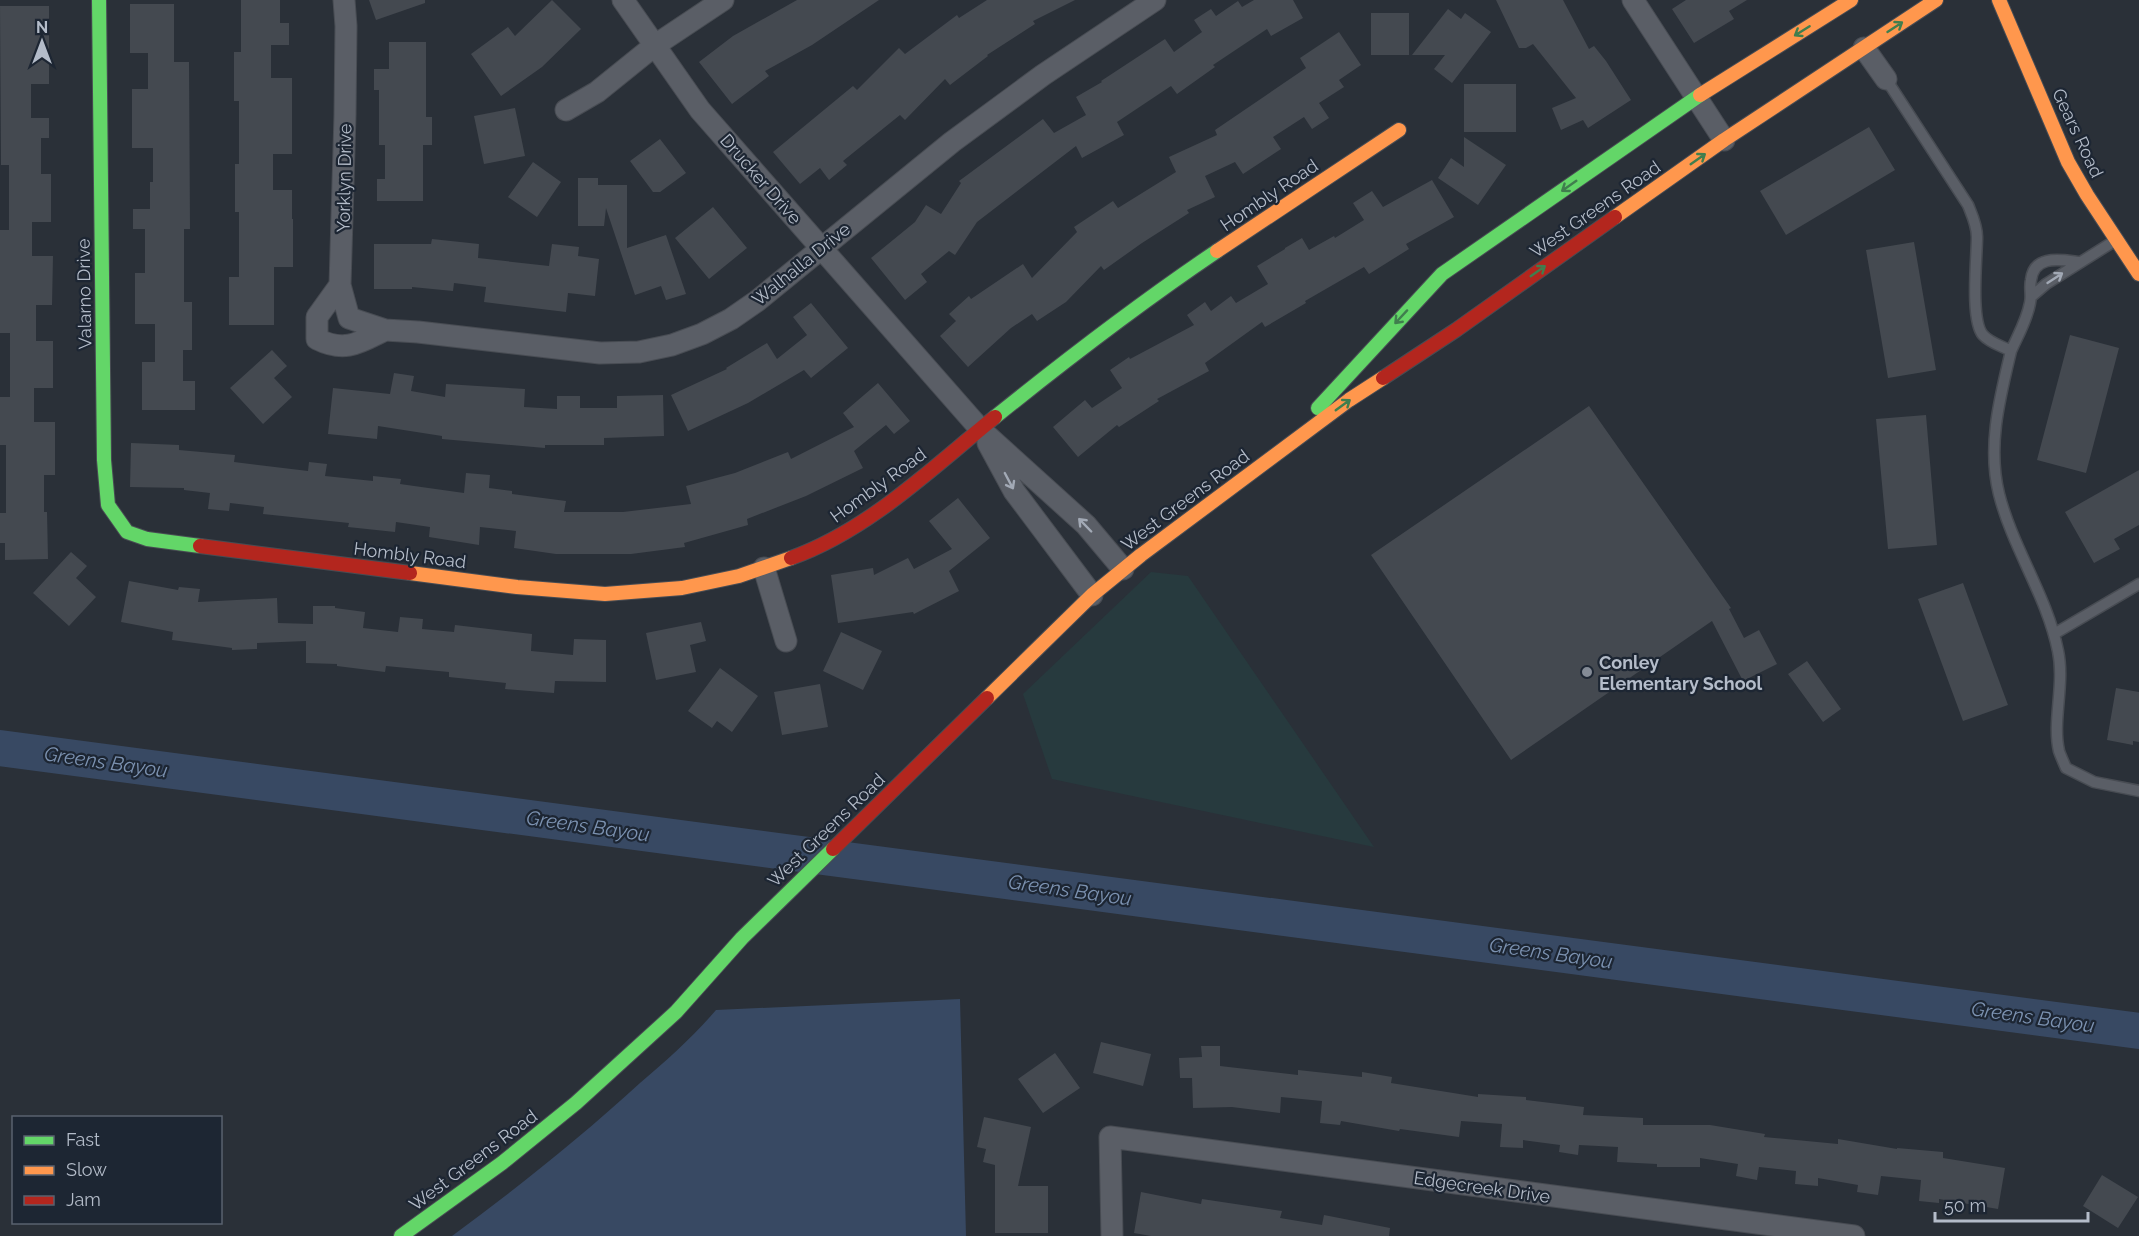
<svg xmlns="http://www.w3.org/2000/svg" width="2139" height="1236" font-family="Raleway,sans-serif">
  <style>
    .green { fill: #273a3e }
    .water { fill: #384963 }
    .lines { fill: none; stroke-linecap: round; stroke-linejoin: round }
    .river { stroke: #384963; stroke-width: 36 }
    .building { fill: #444950 }
    .lane-casing { stroke: #484c53; stroke-width: 13 }
    .street-casing { stroke: #484c53; stroke-width: 23 }
    .fast-casing { stroke: #484c53; stroke-width: 16 }
    .slow-casing { stroke: #484c53; stroke-width: 16 }
    .jam-casing { stroke: #484c53; stroke-width: 16 }
    .lane { stroke: #5a5e66; stroke-width: 10 }
    .street { stroke: #5a5e66; stroke-width: 21 }
    .fast { stroke: #63d668; stroke-width: 14 }
    .slow { stroke: #ff974d; stroke-width: 14 }
    .jam { stroke: #b3261e; stroke-width: 14 }
    .oneway { stroke: #407e4e }
    .oneway2 { stroke: #a2a9b5 }
    .poi-dot { fill: #848b96; stroke: #1d2633; stroke-width: 2 }
    .labels { text-anchor: middle; dominant-baseline: central; stroke-width: 4.5; stroke-linejoin: round; paint-order: stroke }
    .street-label { font-size: 18px; fill: #b4bcc9; stroke: #1d2633 }
    .poi-label { font-size: 18px; font-weight: bold; fill: #b4bcc9; stroke: #1d2633; text-anchor: start }
    .water-label { font-size: 20px; font-style: italic; fill: #7c92b1; stroke: #1d2633 }
  </style>
  <rect width="100%" height="100%" fill="#2a3038"/>
  <path class="green" d="M1151,572L1188,576L1374,847L1052,779L1023,694Z"/>
  <path class="water" d="M960,999L966,1236H452C517,1188 580,1138 640,1083C667,1060 693,1037 716,1010Z"/>
  <g class="lines">
    <path class="river" d="M0,748L2139,1031"/>
  </g>
  <path class="building" d="M241,0H280V23H289V45H271V78H292V154H273V190H292V219H293V267H274V325H229V277H239V212H235V164H239V101H234V52H241Z
    M369,0H425V3L376,20Z
    M552,0L581,29L542,67L501,96L471,54L508,27L515,36Z
    M797,0H879L812,45L765,71L769,76L732,104L699,62L733,36Z
    M987,0H1075L1033,21L1035,24L987,55L988,56L950,85L945,79L905,120L900,115L843,161L847,165L829,180L820,168L800,184L773,152L853,86L857,90L899,48L905,54L957,15L959,18Z
    M1254,0H1293L1303,18L1271,36L1267,29L1213,65L1215,67L1177,94L1171,86L1117,122L1124,135L1082,158L1076,146L977,222L955,255L949,251L921,274L927,282L905,300L871,258L915,222L926,205L941,214L961,183L959,181L1043,119L1054,133L1086,115L1076,97L1102,82L1101,81L1165,39L1174,52L1202,32L1194,20L1211,9L1216,16L1238,1L1242,7Z
    M1496,0H1563L1589,49L1594,46L1606,61L1631,100L1588,128L1583,120L1561,130L1552,108L1576,98L1533,44L1526,48H1519Z
    M1686,0H1747L1729,11L1734,19L1694,43L1672,9Z
    M130,4H174V62H189L190,229H184V302H192V350H183V381H195V410H142V362H155V324H135V273H145V229H133V209H150V182H153V148H132V89H148V53H130Z
    M0,6H49V84H31V118H49V138H41V174H51V222H32V256H53L52,305H36V341H53V388H34V422H55V475H44V512H47L48,559L5,560V543H0V513H6V445H0V397H10V333H0V230H9V165H1Z
    M1448,9L1461,19L1465,13L1491,32L1452,83L1434,69L1445,55H1412Z
    M1371,13H1409V55H1371Z
    M1339,32L1361,65L1339,80L1344,87L1319,103L1329,118L1312,129L1304,117L1273,137L1281,149L1243,174L1235,162L1205,176L1215,197L1187,210L1189,213L1142,243L1104,270L1101,266L1066,302L1037,321L1032,314L1011,328L968,367L940,336L956,321L949,314L969,296L971,299L1023,264L1032,278L1077,232L1074,227L1113,201L1118,208L1176,172L1169,157L1217,135L1215,130L1306,68L1300,58Z
    M389,42H426V117H432V145H423V201H377V179H385V145H379V90H374V69H389Z
    M1464,84H1516V132H1464Z
    M515,108L525,156L484,164L474,116Z
    M1869,127L1895,170L1786,235L1760,191Z
    M1464,137L1506,165L1478,205L1438,178L1451,158L1464,167Z
    M660,139L686,173L660,192H653L630,161Z
    M533,162L561,182L537,217L508,197Z
    M578,178H598V185H627V248L666,235L686,294L666,300L661,286L635,295L606,208L604,226H578Z
    M1432,180L1454,217L1406,244L1409,249L1369,274L1364,267L1305,301L1306,303L1265,327L1262,322L1205,363L1209,371L1157,399L1159,401L1119,427L1117,425L1078,457L1053,427L1085,400L1092,408L1122,388L1110,370L1129,357L1130,359L1194,325L1187,315L1205,302L1211,311L1231,296L1236,303L1268,284L1257,266L1285,249V248L1302,238L1309,250L1334,236L1335,238L1364,220L1353,203L1372,191L1383,207Z
    M713,207L747,248L709,279L675,238Z
    M432,239L479,244L478,258L549,266L552,244L579,247L578,256L599,259L595,296L568,293L566,312L484,302L486,287L454,283L453,291L412,287V289H374V244H431Z
    M1914,242L1936,370L1888,378L1866,250Z
    M811,303L848,348L811,378L804,370L748,403L688,431L671,395L727,369L726,368L767,343L777,359L807,335L793,317Z
    M2070,335L2119,348L2086,473L2037,460Z
    M272,350L287,366L274,378L292,397L263,424L230,388Z
    M394,373L414,376L411,391L445,397L446,384L525,389L524,407L557,409V396H580V408H617V396L663,395L664,436L604,438V445H545V448L442,439V436L378,426L377,439L328,434L333,388L390,394Z
    M878,383L910,421L894,434L886,425L854,451L863,468L806,496L747,519L748,525L684,543L685,547L631,554H556L514,548L516,531L480,527L479,545L429,537L430,527L396,522L395,532L348,527L349,523L263,514L264,507L230,503L229,511L208,509L210,493L184,490V488L130,487L131,443L179,445V450L235,455L234,462L308,471L309,462L327,464L325,476L373,481V476L401,479L400,484L464,493L466,473L490,475L489,488L512,491V494L566,501L564,512H623L691,504L686,486L735,473L788,452L791,459L854,427L843,413Z
    M1589,406L1731,608L1729,609L1744,638L1759,630L1777,664L1743,681L1712,621L1511,760L1371,555Z
    M1926,415L1937,545L1888,549L1876,419Z
    M2139,470V525L2114,539L2120,549L2094,563L2065,512Z
    M958,498L990,538L949,571L959,591L914,614L913,612L838,623L831,575L873,568L874,575L908,558L914,569L952,549L929,521Z
    M71,552L87,566L76,578L96,597L69,626L33,593Z
    M129,581L178,590L179,587L200,589L198,602L277,598L278,623L313,624V606H335V608L365,612L363,628L398,632L400,617L423,619L422,629L454,632L455,625L532,634L531,651L573,655L574,639L606,640V682L555,681L554,693L505,689L506,683L449,677V672L386,666L385,672L337,666V664L306,663V641L257,643V649L232,650V648L172,640L173,632L121,622Z
    M1963,583L2008,705L1963,721L1918,599Z
    M701,622L706,641L690,645L696,672L656,680L646,633Z
    M841,632L882,651L863,690L823,671Z
    M1807,661L1841,709L1823,722L1788,674Z
    M720,668L758,696L732,732L717,721L712,728L688,711Z
    M820,684L828,727L782,735L774,692Z
    M2116,688L2139,692V742L2133,741V745L2107,740Z
    M1101,1042L1151,1054L1143,1086L1093,1073Z
    M1201,1046H1220V1066L1298,1075V1070L1362,1077V1072L1392,1077L1391,1083L1478,1097V1094L1526,1097V1100L1584,1107L1583,1115L1643,1118V1125H1710L1765,1134L1764,1137L1838,1144V1139L1897,1149V1148L1943,1152V1158L2005,1168L1998,1209L1939,1199V1203L1919,1201L1921,1180L1881,1176L1878,1195L1857,1192L1858,1185L1818,1178V1186L1795,1184L1796,1171L1759,1167L1757,1180L1736,1176L1738,1164L1700,1158V1167H1657V1164L1617,1162L1618,1147L1579,1145L1578,1155L1559,1152L1560,1145L1523,1140V1148L1500,1147L1502,1124L1461,1121L1459,1137L1400,1129L1399,1131L1341,1121L1340,1125L1320,1123L1322,1101L1281,1097L1280,1113L1232,1107L1193,1108L1192,1078H1180L1179,1058L1202,1057Z
    M1055,1053L1080,1088L1043,1113L1018,1079Z
    M984,1117L1031,1127L1018,1186H1048V1233H995V1165L983,1162L986,1149L977,1147Z
    M2102,1175L2138,1197L2118,1228L2083,1206Z
    M1141,1192L1201,1204L1202,1199L1282,1211L1280,1218L1322,1225L1324,1215L1390,1228L1389,1236H1151L1134,1233Z"/>
  <g class="lines">
    <defs>
      <path id="lane" d="M1886,79L1968,205C1972,215 1977,225 1977,237C1977,257 1970,320 1983,335C1990,343 2002,346 2011,351C2018,335 2027,320 2030,303C2032,295 2029,288 2031,280C2034,254 2061,260 2080,262
        M2032,296L2046,284L2116,240
        M2011,351C2000,397 1987,446 1999,494C2013,549 2047,596 2058,651C2065,684 2052,721 2059,751C2061,757 2064,763 2066,768L2094,782L2139,791
        M2054,634L2139,584"/>
      <path id="street" d="M344,0L346,26L345,115L340,285L349,318L385,330L418,332L600,353L639,352L672,345L702,334L731,319L757,301L952,142L1043,75L1155,0
        M623,0L700,110L981,430L1086,525L1123,569
        M1633,0L1724,140
        M1864,48L1886,79
        M566,110L597,92L654,46L723,0
        M340,285L317,317V339C345,353 359,343 385,330
        M988,443L1014,491L1092,595
        M764,568L786,641
        M1112,1236L1110,1137L1854,1236"/>
      <path id="fast" d="M99,0L104,460L108,505L127,532L147,539L200,546
        M1318,408L1442,274L1700,95
        M995,417C1067,359 1140,303 1217,251
        M401,1236L502,1163L576,1103L676,1012L742,938L833,849"/>
      <path id="slow" d="M1999,0L2068,162L2087,195L2139,274
        M1700,95L1851,0
        M1615,217L1724,140L1936,0
        M1217,251L1399,130
        M410,573L517,587L605,594L682,588L739,576L791,558
        M987,698L1092,595L1141,555L1349,400L1383,378"/>
      <path id="jam" d="M1383,378L1456,330L1615,217
        M200,546L410,573
        M791,558C869,530 932,468 995,417
        M833,849L987,698"/>
    </defs>
    <use href="#lane" class="lane-casing"/>
    <use href="#street" class="street-casing"/>
    <use href="#fast" class="fast-casing"/>
    <use href="#slow" class="slow-casing"/>
    <use href="#jam" class="jam-casing"/>
    <use href="#lane" class="lane"/>
    <use href="#street" class="street"/>
    <use href="#fast" class="fast"/>
    <use href="#slow" class="slow"/>
    <use href="#jam" class="jam"/>
  </g>
  <defs><path id="oneway-shaft" d="M-6 0H5M1.5-3L5.5 0L1.5 3" fill="none" stroke-width="1.6" stroke-linecap="round" stroke-linejoin="round" transform="scale(1.5)"/></defs>
  <g class="oneway">
    <use href="#oneway-shaft" transform="translate(1895 27) rotate(-33)"/>
    <use href="#oneway-shaft" transform="translate(1802 31) rotate(148)"/>
    <use href="#oneway-shaft" transform="translate(1698 159) rotate(-35)"/>
    <use href="#oneway-shaft" transform="translate(1569 186) rotate(145)"/>
    <use href="#oneway-shaft" transform="translate(1538 271) rotate(-35)"/>
    <use href="#oneway-shaft" transform="translate(1401 317) rotate(133)"/>
    <use href="#oneway-shaft" transform="translate(1343 405) rotate(-36)"/>
  </g>
  <g class="oneway2">
    <use href="#oneway-shaft" transform="translate(2055 278) rotate(-33)"/>
    <use href="#oneway-shaft" transform="translate(1009 481) rotate(62)"/>
    <use href="#oneway-shaft" transform="translate(1085 525) rotate(-134)"/>
  </g>
  <circle class="poi-dot" cx="1587" cy="672" r="6"/>
  <g class="labels">
    <g class="street-label">
      <text transform="translate(2078 133) rotate(65)">Gears Road</text>
      <text transform="translate(344 178) rotate(-89)">Yorklyn Drive</text>
      <text transform="translate(761 179) rotate(49)">Drucker Drive</text>
      <text transform="translate(1269 195) rotate(-34)">Hombly Road</text>
      <text transform="translate(1595 209) rotate(-35)">West Greens Road</text>
      <text transform="translate(801 264) rotate(-39)">Walhalla Drive</text>
      <text transform="translate(84 294) rotate(-91)">Valarno Drive</text>
      <text transform="translate(878 485) rotate(-36)">Hombly Road</text>
      <text transform="translate(1185 500) rotate(-37)">West Greens Road</text>
      <text transform="translate(410 555) rotate(7)">Hombly Road</text>
      <text transform="translate(826 830) rotate(-44)">West Greens Road</text>
      <text transform="translate(473 1160) rotate(-37)">West Greens Road</text>
      <text transform="translate(1482 1187) rotate(8)">Edgecreek Drive</text>
    </g>
    <g class="poi-label">
      <text x="1599" y="662">Conley<tspan x="1599" dy="21">Elementary School</tspan></text>
    </g>
    <g class="water-label">
      <text transform="translate(106 762) rotate(8)">Greens Bayou</text>
      <text transform="translate(588 826) rotate(8)">Greens Bayou</text>
      <text transform="translate(1070 890) rotate(8)">Greens Bayou</text>
      <text transform="translate(1551 953) rotate(8)">Greens Bayou</text>
      <text transform="translate(2033 1017) rotate(8)">Greens Bayou</text>
    </g>
  </g>
  <rect x="12" y="1116" width="210" height="108" fill="#1d2633" stroke="#59626f" stroke-width="1.5"/>
  <rect x="24" y="1136" width="30" height="9" fill="#63d668" stroke="#59626f" stroke-width="1.5"/>
  <text x="66" y="1146" font-size="18" fill="#b4bcc9">Fast</text>
  <rect x="24" y="1166" width="30" height="9" fill="#ff974d" stroke="#59626f" stroke-width="1.5"/>
  <text x="66" y="1176" font-size="18" fill="#b4bcc9">Slow</text>
  <rect x="24" y="1196" width="30" height="9" fill="#b3261e" stroke="#59626f" stroke-width="1.5"/>
  <text x="66" y="1206" font-size="18" fill="#b4bcc9">Jam</text>
  <g transform="translate(42 42)" stroke="#1d2633" stroke-width="4.5" paint-order="stroke">
  <path d="M0-4.5L10 22L0 15L-10 22Z" fill="#b4bcc9"/>
  <text y="-9" font-size="16" font-weight="bold" text-anchor="middle" fill="#b4bcc9">N</text>
  </g>
  <path d="M1935 1212v9h153v-9" fill="none" stroke="#b4bcc9" stroke-width="3"/>
  <text x="1944" y="1212" font-size="18" fill="#b4bcc9" stroke="#1d2633" stroke-width="4.5" paint-order="stroke">50 m</text>
</svg>
